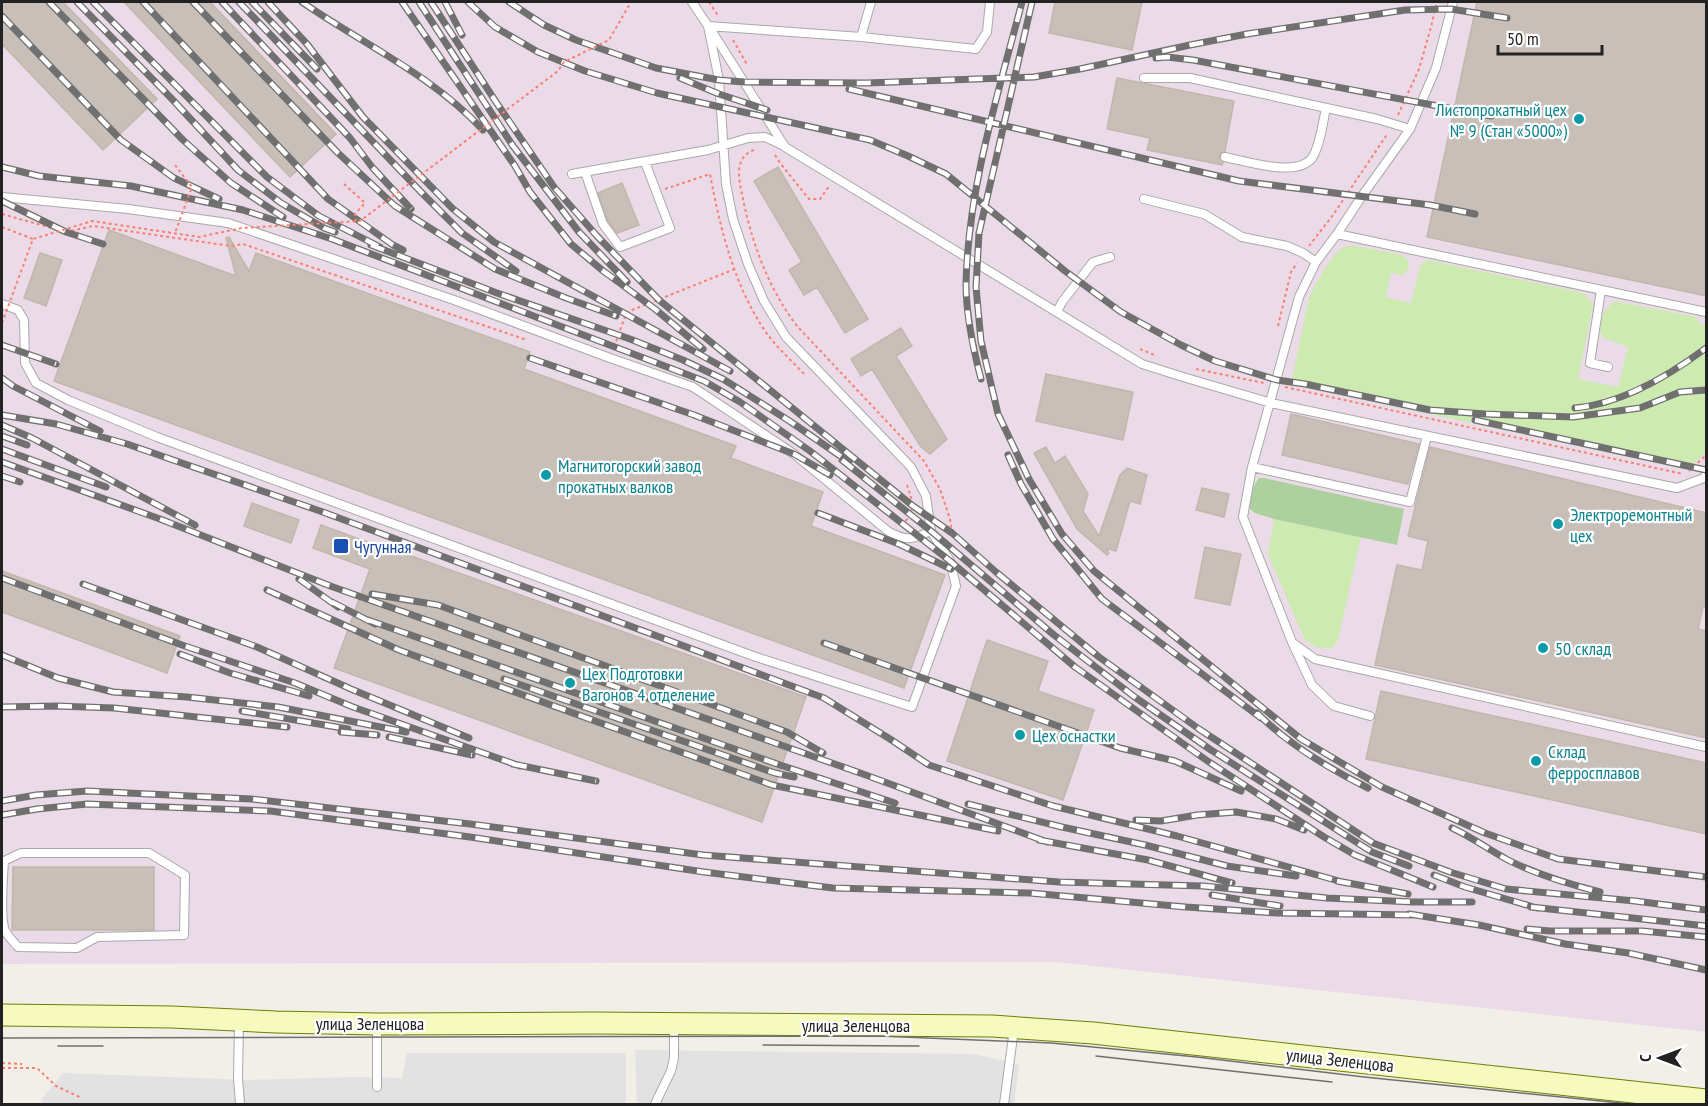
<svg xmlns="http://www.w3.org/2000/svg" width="1708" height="1106" font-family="'PT Sans Narrow',sans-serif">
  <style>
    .industrial { fill: #ebdbe8 }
    .grass { fill: #cdebb0 }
    .forest { fill: #add19e }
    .parking { fill: #e2e2e2 }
    .building { fill: #c7bfb8; stroke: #c4b6ab; stroke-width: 1.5 }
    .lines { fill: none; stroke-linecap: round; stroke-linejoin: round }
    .service-casing { stroke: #a9a9a9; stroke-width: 10 }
    .secondary-casing { stroke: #707d05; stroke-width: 23 }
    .path { stroke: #fa8072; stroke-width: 2; stroke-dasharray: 3 3; stroke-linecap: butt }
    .service { stroke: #fff; stroke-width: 8 }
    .secondary { stroke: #f7fabf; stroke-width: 21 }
    .tram { stroke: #707070; stroke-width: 1.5 }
    .rail-casing { stroke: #707070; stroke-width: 7 }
    .rail { stroke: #fff; stroke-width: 4.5; stroke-dasharray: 14; stroke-linecap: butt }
    .path-bridge { stroke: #fa8072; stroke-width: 2; stroke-dasharray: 3 3; stroke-linecap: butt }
    .culture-dot { fill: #0f9aa8; stroke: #fff; stroke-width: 2 }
    .transit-dot { fill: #1a4fb4; stroke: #fff; stroke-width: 2 }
    .labels { text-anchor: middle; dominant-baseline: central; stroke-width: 4.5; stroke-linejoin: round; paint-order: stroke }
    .culture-label { font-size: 18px; fill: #0d838f; stroke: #fff; text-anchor: start }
    .transit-label { font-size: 18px; fill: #164399; stroke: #fff; text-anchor: start }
    .street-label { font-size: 18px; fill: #222; stroke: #fff }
  </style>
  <rect width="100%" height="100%" fill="#f2efe9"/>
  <path class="industrial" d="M2,2H1706V1032L1057,962L2,964Z"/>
  <path class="grass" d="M1351,245L1402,255L1407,258L1409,268L1403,275L1391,273L1386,297L1411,303L1421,264L1427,260L1579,292L1586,295L1593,305L1578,379L1618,387L1628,347L1603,338C1595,323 1602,311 1615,301L1697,317L1700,324L1706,325V451L1699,460L1685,469L1291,384L1309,297C1315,285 1331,255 1342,248C1343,247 1349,246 1351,245Z
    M1274,519L1361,537L1338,640L1332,648H1318L1305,640L1268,555Z"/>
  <path class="forest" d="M1259,478H1264L1404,509L1397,545L1274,519L1255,513L1250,509C1249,497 1252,487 1259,478Z"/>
  <path class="parking" d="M635,1050L973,1054L1019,1064L1014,1104H637Z
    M407,1053H626V1104H42L41,1100L63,1073L249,1080L353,1077L402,1078Z"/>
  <path class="building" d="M2,2H63L157,99L103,150L2,44Z
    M124,2H210L336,134L290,177Z
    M1055,2H1142L1132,50L1049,33Z
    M1477,2H1707V296L1427,237Z
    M1117,78L1234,101L1225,151L1221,153L1219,156L1223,162L1222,165L1147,150L1150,138L1107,129Z
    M778,167L868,319L845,333L817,287L804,295L789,270L802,262L754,181Z
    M622,183L639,225L617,233L608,221L598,193Z
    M109,230L236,276L226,238L229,237L249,271L256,253L530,352L524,369L736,446L731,458L823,492L811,526L945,575L904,688L54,381Z
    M40,253L62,260L46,306L24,298Z
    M901,328L912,346L896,356L947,439L930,454L921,447L872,369L861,376L851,359Z
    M1046,374L1133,392L1123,440L1036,421Z
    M1291,414L1419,444L1408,484L1282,455Z
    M1046,447L1055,463L1065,456L1088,494L1083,511L1099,536L1120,475L1127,468L1147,475L1140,504L1130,501L1116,551L1106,548L1109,553L1107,555L1077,529L1034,453Z
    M1430,447L1707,513V607H1703L1698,629L1707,631V738L1375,665L1397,565L1422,570L1428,541L1408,536Z
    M1202,488L1229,494L1224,517L1196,510Z
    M252,503L299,520L291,543L244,526Z
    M321,525L378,546V544L806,697L762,822L334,668L370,569L313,548Z
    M1205,547L1241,554L1230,605L1195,598Z
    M2,571L180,636L167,673L2,612Z
    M987,640L1048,661L1038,691L1094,710L1063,800L947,761Z
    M1381,691L1707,763V834L1366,759Z
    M13,867H154V930H12Z"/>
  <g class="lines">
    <defs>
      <path id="service" d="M1453,2L1436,68L1410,129L1362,196L1337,234L1706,312
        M708,26L861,37L976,49L987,32L990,2
        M711,30L785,147L1142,364L1183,377L1271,403L1677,488L1704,478L1706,474
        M861,37L871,2
        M1144,78H1190L1377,119L1410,129
        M1225,157C1245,161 1297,178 1312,158C1320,146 1323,122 1326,108
        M585,172L603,224L620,247L670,228L645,162
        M572,174L708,150L748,138L765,137L784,146
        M2,197L128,209L228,223L454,300L610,358L693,387L794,454L889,532C907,541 912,540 931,531L926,496L911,467L786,337L764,301L748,264L733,219L726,184L719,80L708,26L692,2
        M1144,199L1204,214L1242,237L1287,246L1303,253L1316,262
        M1337,234L1316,262L1299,297L1252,467L1243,517L1292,642L1312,685L1334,706L1370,716
        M1601,290L1590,363L1608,367
        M2,304L18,310L24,320L25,363L36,383L68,400L157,437L756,657L912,707L956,586L950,561L931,531
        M1057,312L1062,302L1093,262L1110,257
        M1252,467L1410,502L1427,436
        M1293,643L1315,659L1706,747
        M21,853H149L185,875L184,935L97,937L77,948L18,947C13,941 6,935 4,928C0,909 3,880 4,861Z
        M239,1022L238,1078L240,1104
        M377,1026V1087
        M655,1104L671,1071L674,1058V1025
        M1004,1104L1014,1029"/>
      <path id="secondary" d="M2,1015L172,1017L276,1022L377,1024L593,1023L992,1026L1093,1033L1706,1100"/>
    </defs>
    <use href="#service" class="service-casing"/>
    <use href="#secondary" class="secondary-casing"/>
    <path class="path" d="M709,2L719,17
      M733,40L748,66
      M1398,115L1419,69L1431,27L1437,2
      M754,150C748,152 743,156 741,162C737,171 740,185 742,194C751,241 768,288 797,326L924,461L940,489L950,519L952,533
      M775,155L780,163L809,199H820L830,185
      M665,189L710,174C720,228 734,285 765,331C777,348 792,361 806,376
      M2,214L66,232L93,226L231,246L243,244L527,340
      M2,227L33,239
      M1309,246L1333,215L1388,133
      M1278,326L1291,272L1297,263
      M614,347L626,314L632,310L735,269
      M1140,349L1157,356
      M1196,369L1264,383
      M1285,387L1683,474
      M1689,471L1706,455
      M901,525C917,512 913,503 907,485
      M2,1063L22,1064
      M2,1068H37L56,1086L82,1098"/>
    <use href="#service" class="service"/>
    <use href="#secondary" class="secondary"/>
    <path class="tram" d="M2,1038L879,1036L1051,1043L1197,1057L1364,1077L1631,1104
      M763,1045L919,1046
      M58,1046H103
      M1096,1056L1332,1082"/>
    <defs>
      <path id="rail" d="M49,2L183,140L231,183L283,217
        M77,2L171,98L238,170L281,203L324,228L335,232
        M93,2L267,177L319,216L380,247
        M143,2L328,199L393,245L403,250
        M193,2L338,153L395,206L495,269L566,298L616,316
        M222,2L350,138L372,167L411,209
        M239,2L421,192L462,233L516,271
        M252,2L317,69
        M268,2L307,44L363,117L452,208L494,242L730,371
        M302,2C363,44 432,75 483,130
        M402,2L515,166L530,192L571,244L602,270L655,309L703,349
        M419,2L513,146L579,232L627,282
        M431,2L496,102L554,187L597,236L659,300L913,506L952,533L996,572L1099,657L1199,729L1373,843L1450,872L1506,889L1635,901L1706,910
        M445,2L462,35
        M468,2L495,27L538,52L585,71L657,93L870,140L908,156L946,174L1065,271L1121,312L1181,345L1215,361L1277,380L1305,384L1430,410L1485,414L1573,417L1640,408L1680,392L1706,390
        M509,2L544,25L576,40L656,68L719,80L744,82L867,83L1034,77L1080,69L1190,45L1247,34L1405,10L1451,9L1507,18
        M1032,2L979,233L976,287L981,341L998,414L1029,479L1062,534L1094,571L1301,739L1382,787L1485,833L1558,859L1706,877
        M2,16L121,140L174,178L219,199
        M1156,58L1167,57L1193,60L1491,116
        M680,78L719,94L767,110
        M849,89L1239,181L1430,205L1475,214
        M2,167L39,176L131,186L243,210L332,239L704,381L740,402L810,451L950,561L1075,667L1209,762L1324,837L1355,855L1433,887
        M2,201L66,232L103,244
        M371,245L497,293L630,339L683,360L723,379L791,422L849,462
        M2,345L56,364
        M530,358L694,415L794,454L830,475
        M2,378L13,386L100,431
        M981,379C973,348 966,316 966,284C968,188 998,94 1022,2
        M1575,408C1621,404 1670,375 1706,348
        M2,415L56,424L127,444L320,511L824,698L890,739L929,765L1053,806L1177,836L1346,883
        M1475,420L1706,470
        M2,425L32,438L195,525
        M2,436L27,445
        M2,449L106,487
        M1008,455L1021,484L1053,539L1102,599L1261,718
        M842,460L931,531L1054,635L1136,698L1211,750L1372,852L1409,866
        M2,462L160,519L333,587L863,774L1047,842
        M2,476L20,482
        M818,513L899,544L951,569
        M2,578L182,645L295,683L353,707L520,766
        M299,579L338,607
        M83,584L257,647L351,689L469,738
        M267,590L399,650L772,785L998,831
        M372,594L438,605L787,732L823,753
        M332,602L375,624
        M368,620L780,765L895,803
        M824,643L1120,748L1175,761L1241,791
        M180,654L230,673L309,696
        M2,655L58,678L113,692L187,697L278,707L406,732
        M504,679L775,773L794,777
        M2,707L56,706L114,708L287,727
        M242,711L348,729
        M1257,713C1289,745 1328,768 1368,788
        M341,732L377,735
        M389,737L472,755
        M513,764L596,781
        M2,801L36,795L87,791L251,799L470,824L703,855L1059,882L1203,886L1327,898L1413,902H1472
        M968,804L1062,827L1145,845L1227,866L1296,876
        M2,815L37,809L87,804L270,811L470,837L704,872L833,888L1030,893L1186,907L1277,913L1416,915
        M1136,820L1161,821L1197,815L1236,812L1276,819L1304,830
        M1452,828C1472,837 1489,850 1508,860C1538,875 1568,884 1600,892
        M1039,840L1148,860L1232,883
        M1434,875L1465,887L1537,908
        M1337,881L1408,894
        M1212,895L1280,906
        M1531,907L1706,926
        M1409,914L1479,925L1565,944L1628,953L1706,970
        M1527,929L1550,931H1642L1706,937"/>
    </defs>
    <use href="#rail" class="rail-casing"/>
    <use href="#rail" class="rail"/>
    <path class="path-bridge" d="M175,165L192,187L175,233
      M344,184L365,203L355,214L356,221
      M2,323L33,239L92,221L199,237L242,228L360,221L558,71L564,62L609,40L631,2"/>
  </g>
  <g class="culture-dot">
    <circle cx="1579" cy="119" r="6"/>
    <circle cx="546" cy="475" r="6"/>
    <circle cx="1558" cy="524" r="6"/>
    <circle cx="1543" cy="648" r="6"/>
    <circle cx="570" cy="683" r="6"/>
    <circle cx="1020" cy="735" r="6"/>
    <circle cx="1536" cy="761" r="6"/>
  </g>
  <rect class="transit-dot" x="333" y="538" width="16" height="16" rx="3"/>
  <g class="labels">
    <g class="culture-label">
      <text x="1567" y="109" text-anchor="end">Листопрокатный цех<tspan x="1567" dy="21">№ 9 (Стан «5000»)</tspan></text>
      <text x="558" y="465">Магнитогорский завод<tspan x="558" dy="21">прокатных валков</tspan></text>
      <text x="1570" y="514">Электроремонтный<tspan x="1570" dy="21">цех</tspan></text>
      <text x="1555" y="648">50 склад</text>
      <text x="582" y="673">Цех Подготовки<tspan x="582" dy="21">Вагонов 4 отделение</tspan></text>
      <text x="1032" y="735">Цех оснастки</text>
      <text x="1548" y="751">Склад<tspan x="1548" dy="21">ферросплавов</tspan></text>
    </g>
    <g class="transit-label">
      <text x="354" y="546">Чугунная</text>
    </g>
    <g class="street-label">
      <text x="370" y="1023">улица Зеленцова</text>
      <text x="856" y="1025">улица Зеленцова</text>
      <text transform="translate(1340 1060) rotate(6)">улица Зеленцова</text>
    </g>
  </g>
  <rect width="1708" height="1106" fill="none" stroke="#222222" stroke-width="6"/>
  <g transform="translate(1660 1058) rotate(270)" stroke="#ffffff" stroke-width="4.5" paint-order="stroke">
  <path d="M0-4.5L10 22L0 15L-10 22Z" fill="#222222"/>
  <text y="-9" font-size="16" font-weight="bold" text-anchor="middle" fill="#222222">С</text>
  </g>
  <path d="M1498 45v9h104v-9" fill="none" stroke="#222222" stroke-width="3"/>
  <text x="1507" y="45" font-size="18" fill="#222222" stroke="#ffffff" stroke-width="4.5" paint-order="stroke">50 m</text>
</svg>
